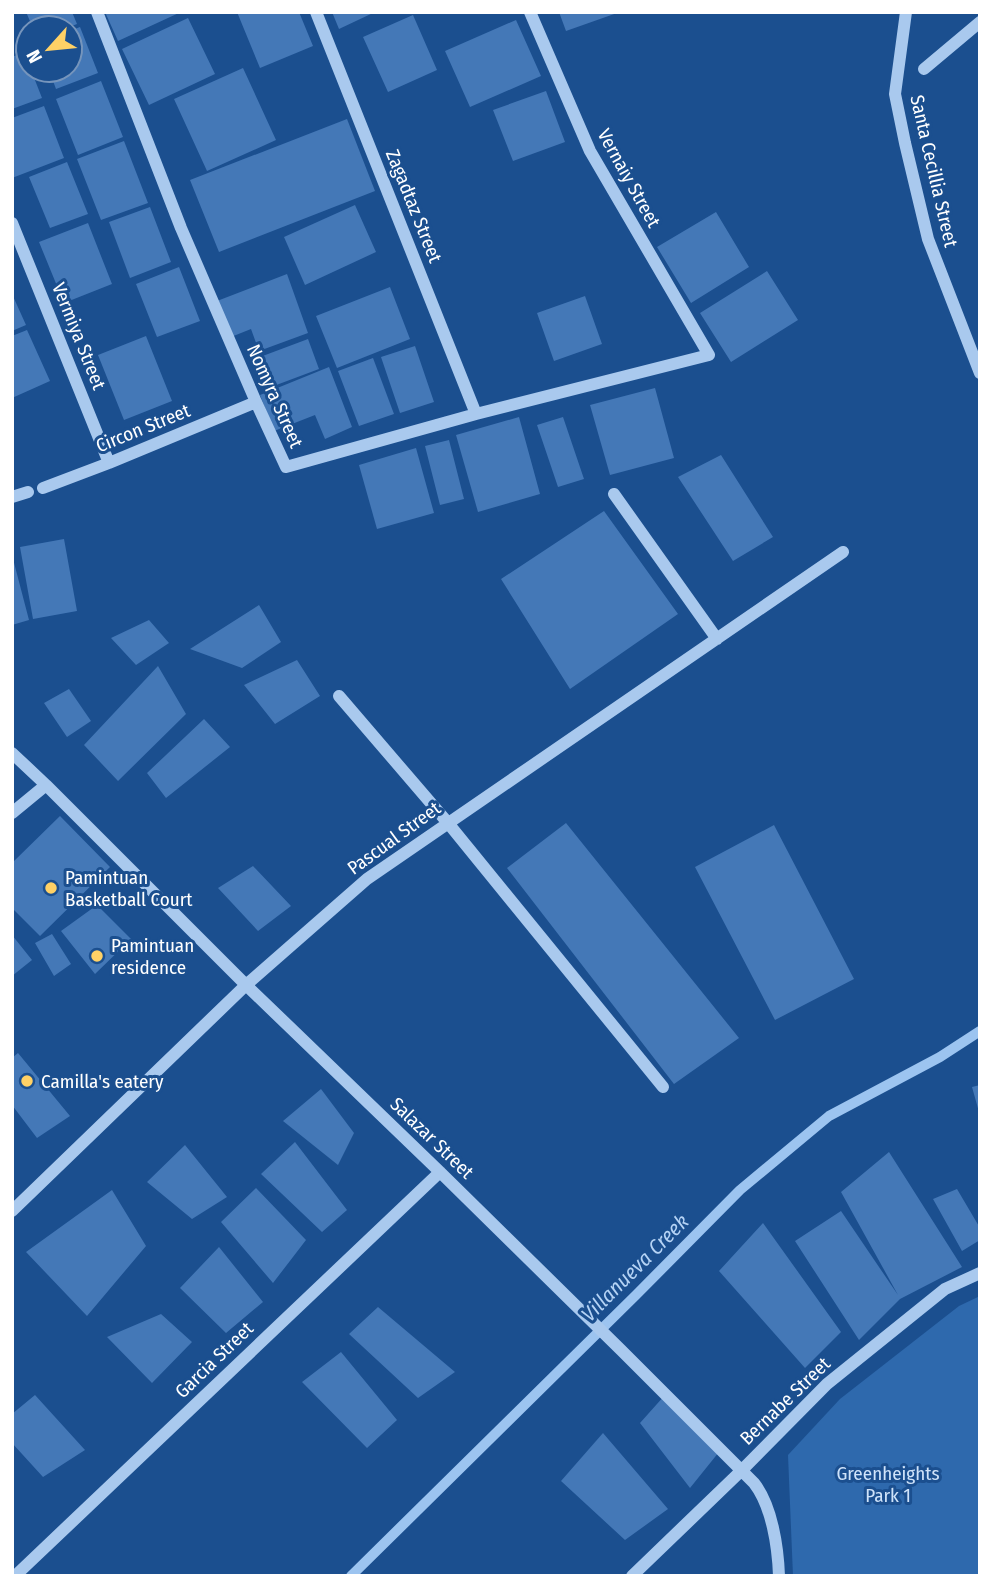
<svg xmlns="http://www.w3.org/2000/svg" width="992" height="1588" font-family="'Fira Sans Condensed',sans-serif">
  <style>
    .green { fill: #2e69ad }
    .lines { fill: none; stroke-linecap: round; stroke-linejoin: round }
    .stream { stroke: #9cc4f0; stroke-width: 10 }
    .building { fill: #4478b7 }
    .minor { stroke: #a9c9ee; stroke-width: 12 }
    .poi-dot { fill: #ffd166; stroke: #1b4f8f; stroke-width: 2.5 }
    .labels { text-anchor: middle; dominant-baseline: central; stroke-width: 6; stroke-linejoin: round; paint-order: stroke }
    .street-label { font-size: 19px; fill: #fff; stroke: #1b4f8f }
    .poi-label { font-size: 19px; fill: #fff; stroke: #1b4f8f; text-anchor: start }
    .park-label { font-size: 19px; fill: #cfe3fa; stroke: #1b4f8f }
    .water-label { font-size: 21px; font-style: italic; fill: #b5d3f5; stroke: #1b4f8f }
  </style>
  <rect width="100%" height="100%" fill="#1b4f8f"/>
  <path class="green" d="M980,1296V1576H793L788,1455L840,1399L959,1306Z"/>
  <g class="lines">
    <path class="stream" d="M351,1576L636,1295L740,1190L829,1116L940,1057L980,1031"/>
  </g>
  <path class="building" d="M26,12H72L77,24L67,28H33Z
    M105,12H181L118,41Z
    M237,12H299L313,46L260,68Z
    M332,12H375L339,29Z
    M559,12H617V13L566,31Z
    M413,15L437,70L388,92L363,37Z
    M188,18L215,74L149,105L122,49Z
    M516,20L541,76L470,107L445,51Z
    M80,27L98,73L56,89L49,70H70V31Z
    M24,52L28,64V70H31L42,98L12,109V57Z
    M243,68L276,140L207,171L174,99Z
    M101,81L123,137L78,155L56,99Z
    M546,91L565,142L513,161L493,110Z
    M44,106L64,158L12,178V118Z
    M347,119L375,191L219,252L190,180Z
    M124,141L148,203L101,220L77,159Z
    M67,162L88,214L50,228L29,177Z
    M355,205L376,252L305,285L284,237Z
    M150,207L171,262L130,278L109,222Z
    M716,212L749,267L691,303L657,247Z
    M88,223L112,284L64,303L39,242Z
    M179,267L200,321L157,337L136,284Z
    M767,271L798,320L731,362L700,313Z
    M287,274L308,333L259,351L251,329L231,337L217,301Z
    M390,287L410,339L337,368L316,316Z
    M12,294L26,325L12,331Z
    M585,296L602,344L554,361L537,313Z
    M27,330L50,381L12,398V336Z
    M146,336L172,401L124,420L98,355Z
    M308,339L319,369L263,390L252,360Z
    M415,346L434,402L400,413L381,357Z
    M373,358L394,414L359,426L338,371Z
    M329,367L352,427L325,439L315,415L274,431L260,395Z
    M655,388L674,458L610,475L590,405Z
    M519,417L540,494L478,512L456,435Z
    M563,417L584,479L558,487L537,425Z
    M449,440L464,499L440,505L425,446Z
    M416,448L434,513L377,529L359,465Z
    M721,455L773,537L733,561L678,477Z
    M604,511L678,614L570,689L501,579Z
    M64,539L77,611L33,619L20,547Z
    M12,555L29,620L12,625Z
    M259,605L281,642L242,668L190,649Z
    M149,620L169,643L136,665L111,638Z
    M297,660L320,696L275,724L244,685Z
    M158,666L186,714L118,781L84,745Z
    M69,689L91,721L67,737L44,703Z
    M204,719L230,747L166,798L147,773Z
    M60,816L110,867L40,936L12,908V863Z
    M566,823L739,1038L674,1084L507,868Z
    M774,825L854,979L775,1020L695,867Z
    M253,866L291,906L258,931L218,888Z
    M97,905L131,939L95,974L61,931Z
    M52,934L71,964L54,976L35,943Z
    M12,935L32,960L12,976Z
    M18,1053L70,1116L37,1138L12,1105V1058Z
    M980,1085V1112H979L972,1087Z
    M321,1089L354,1133L338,1165L283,1121Z
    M295,1142L347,1210L322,1232L261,1174Z
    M185,1145L227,1197L192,1219L147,1182Z
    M889,1152L962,1267L900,1299L859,1340L795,1241L841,1211L898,1295L841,1192Z
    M256,1188L306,1240L273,1283L221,1222Z
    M957,1189L980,1228V1240L962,1251L933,1199Z
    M112,1190L146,1246L87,1316L26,1252Z
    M763,1223L841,1332L805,1368L719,1271Z
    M219,1247L263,1302L226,1333L180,1288Z
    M378,1307L455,1372L418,1398L349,1334Z
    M161,1314L192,1342L152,1383L107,1337Z
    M341,1352L397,1420L367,1448L302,1382Z
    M35,1395L85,1450L43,1477L12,1443V1414Z
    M665,1395L719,1452L690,1488L640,1423Z
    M603,1433L668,1509L625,1540L561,1481Z"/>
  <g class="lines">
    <path class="minor" d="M97,12L181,228L256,402L286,467L476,414L709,355L590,151L530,12
      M316,12L476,414
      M906,12L895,94L905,143L928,239L980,373
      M924,69L980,22
      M12,223L109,463
      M43,488L109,463L256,402
      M614,494L717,639
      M12,497L28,492
      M339,696L448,823L663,1087
      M12,753L46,785L246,985L440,1172L621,1350L754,1483C772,1506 778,1547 779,1576
      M12,813L46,785
      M12,1211L246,985L367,879L843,552
      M15,1576L440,1172
      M632,1576L741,1471L827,1384L945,1289L980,1273"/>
  </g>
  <g class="poi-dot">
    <circle cx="51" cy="888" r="7"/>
    <circle cx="97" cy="956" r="7"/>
    <circle cx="27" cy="1081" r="7"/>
  </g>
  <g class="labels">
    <g class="street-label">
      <text transform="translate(934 171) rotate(77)">Santa Cecillia Street</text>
      <text transform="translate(629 178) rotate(61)">Vernaiy Street</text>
      <text transform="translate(414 206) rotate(68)">Zagadtaz Street</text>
      <text transform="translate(79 336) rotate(68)">Vermiya Street</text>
      <text transform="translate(275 396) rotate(66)">Nomyra Street</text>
      <text transform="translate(143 428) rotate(-22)">Circon Street</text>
      <text transform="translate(394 838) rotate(-36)">Pascual Street</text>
      <text transform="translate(432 1138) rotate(44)">Salazar Street</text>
      <text transform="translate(214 1360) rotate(-44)">Garcia Street</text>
      <text transform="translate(785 1401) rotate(-44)">Bernabe Street</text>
    </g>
    <g class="poi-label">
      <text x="65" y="877">Pamintuan<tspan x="65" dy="22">Basketball Court</tspan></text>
      <text x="111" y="945">Pamintuan<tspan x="111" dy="22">residence</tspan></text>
      <text x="41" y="1081">Camilla's eatery</text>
    </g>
    <g class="park-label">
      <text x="888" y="1473">Greenheights<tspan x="888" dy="22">Park 1</tspan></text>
    </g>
    <g class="water-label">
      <text transform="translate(635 1268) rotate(-45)">Villanueva Creek</text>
    </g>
  </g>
  <rect width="992" height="1588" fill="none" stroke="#ffffff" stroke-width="28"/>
  <g transform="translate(49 49) rotate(243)"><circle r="33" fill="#1b4f8f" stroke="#7695bc" stroke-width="2"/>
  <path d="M0-5L12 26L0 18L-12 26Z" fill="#ffd166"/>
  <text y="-10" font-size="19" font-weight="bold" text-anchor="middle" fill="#ffffff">N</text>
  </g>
</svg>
